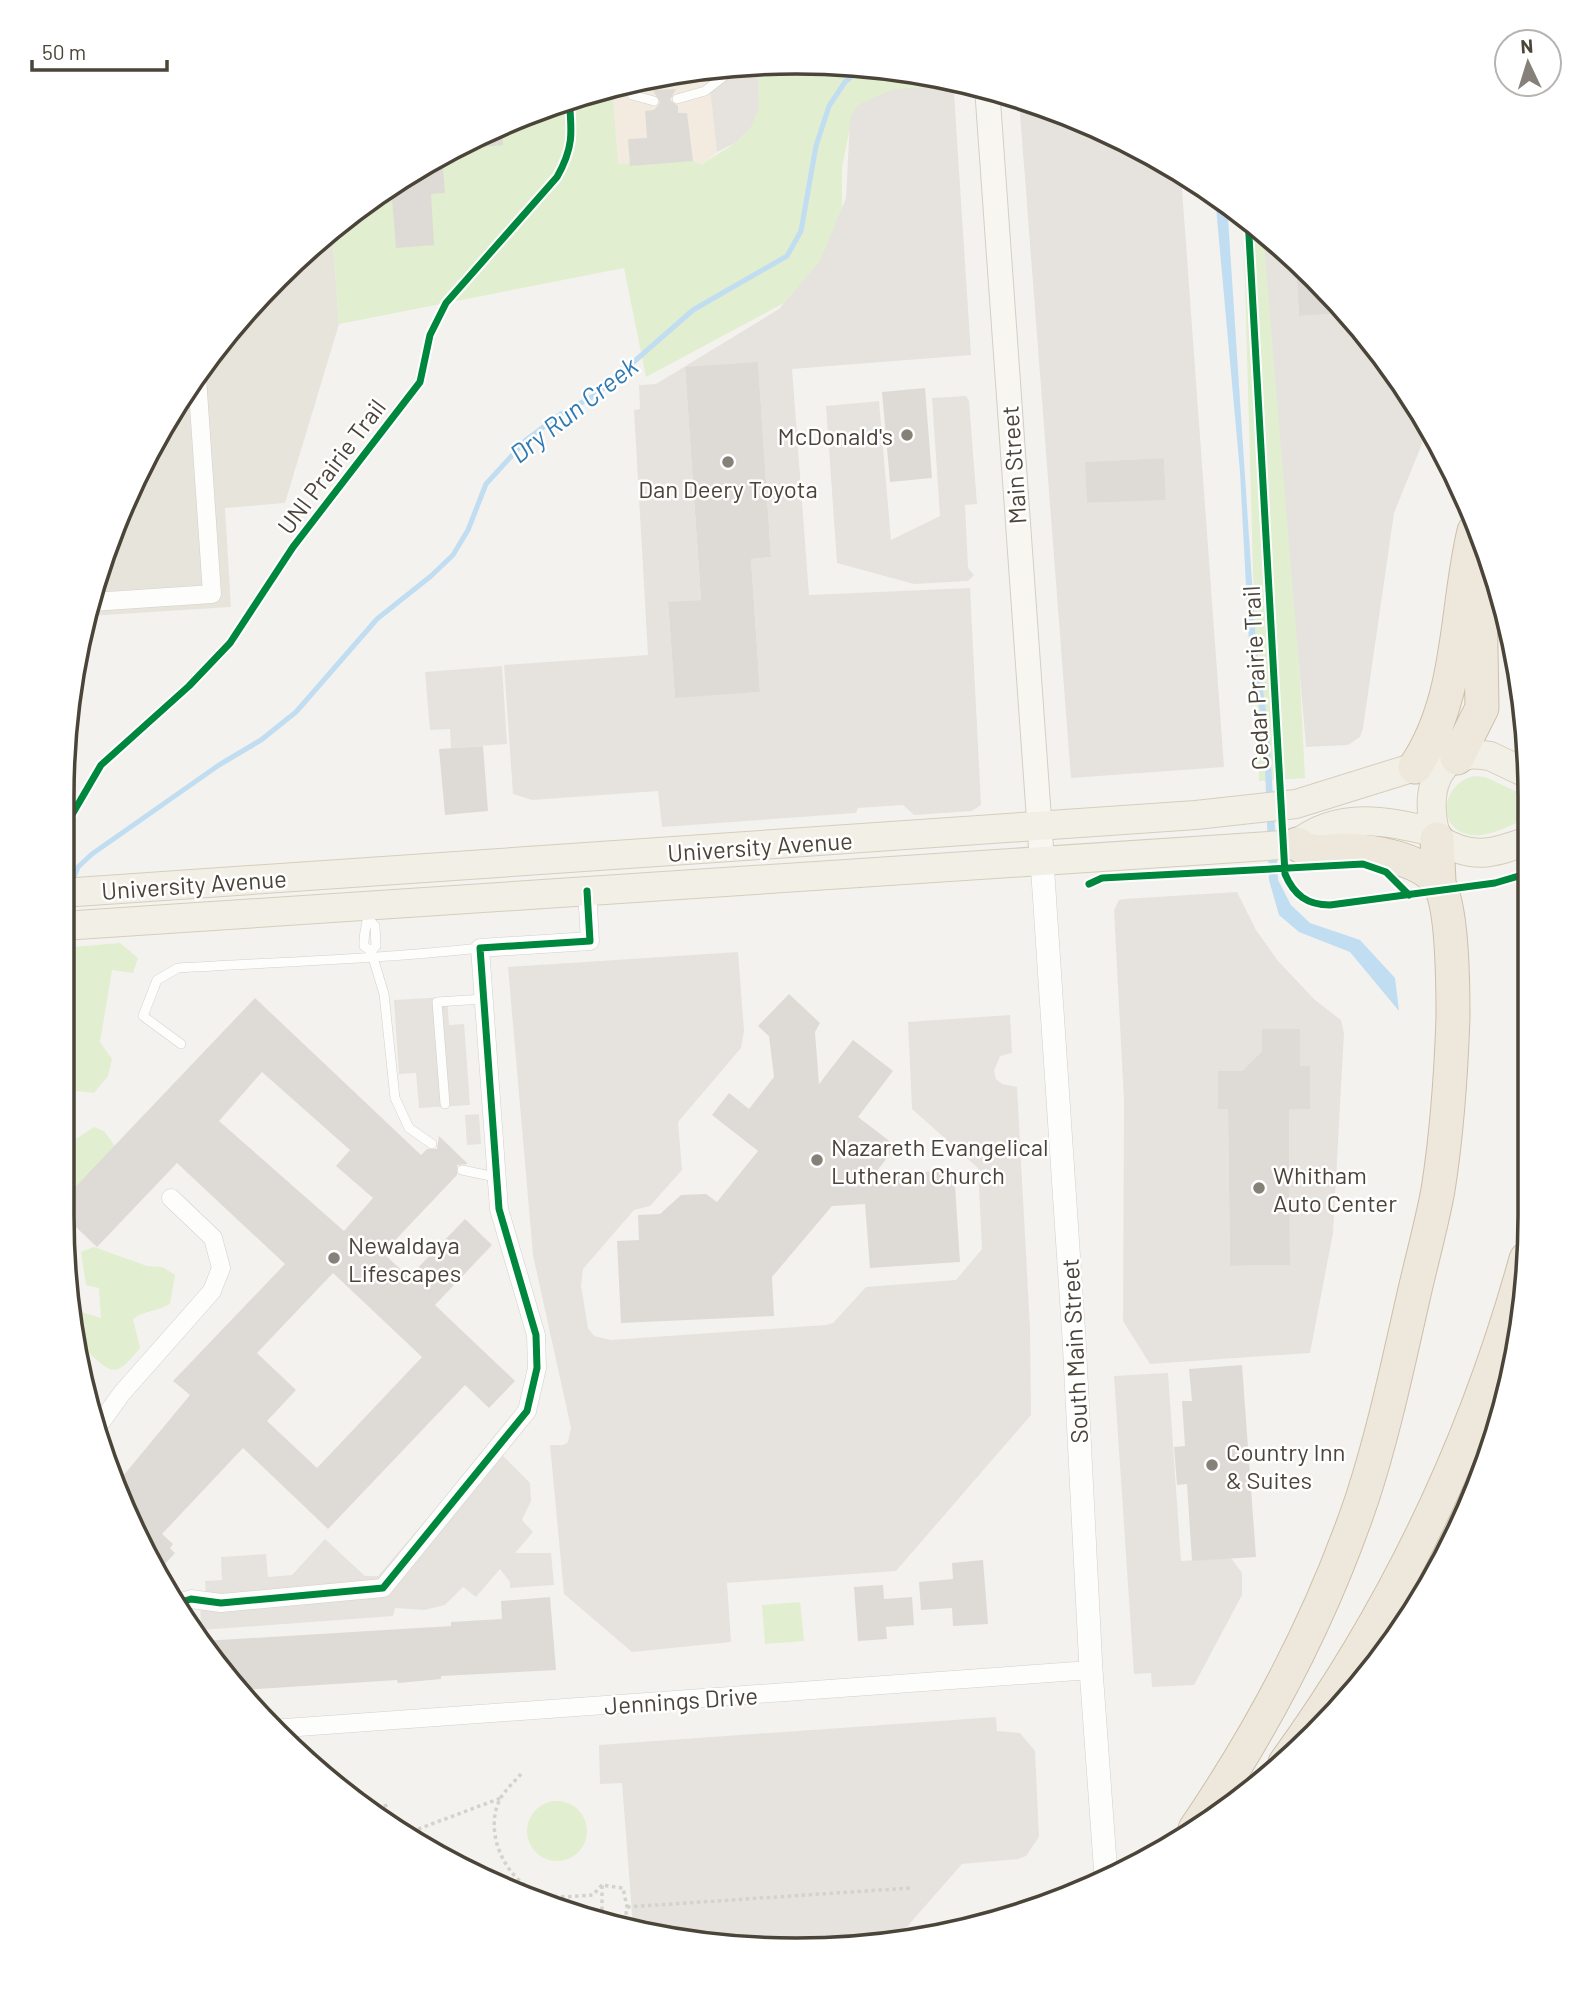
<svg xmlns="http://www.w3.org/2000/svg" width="1591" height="2012" font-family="Barlow,sans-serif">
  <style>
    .residential { fill: #e7e4dc }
    .commercial { fill: #f3ebdf }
    .green { fill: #e1eecf }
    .parking { fill: #e6e3df; fill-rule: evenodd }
    .water { fill: #c0ddf1 }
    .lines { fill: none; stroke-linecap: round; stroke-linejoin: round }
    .stream { stroke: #c0ddf1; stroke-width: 5 }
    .building { fill: #dedbd6; fill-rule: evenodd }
    .service-casing { stroke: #d2d0cb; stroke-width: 10 }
    .minor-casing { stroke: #d2d0cb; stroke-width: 19 }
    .tertiary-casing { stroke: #d2d0cb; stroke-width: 24 }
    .secondary-casing { stroke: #d3cfc5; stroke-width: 26 }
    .primary-casing { stroke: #d6cebb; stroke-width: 30 }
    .motorway-casing { stroke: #ccbfa9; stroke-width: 35 }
    .path { stroke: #d3d2cc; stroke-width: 3.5; stroke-dasharray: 3.5 3.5; stroke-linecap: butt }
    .service { stroke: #fdfdfc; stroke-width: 9 }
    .minor { stroke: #fdfdfc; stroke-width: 18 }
    .tertiary { stroke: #fdfdfc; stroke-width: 23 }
    .secondary { stroke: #f7f6f1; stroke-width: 24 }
    .primary { stroke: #f2efe6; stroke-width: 28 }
    .motorway { stroke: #ede8db; stroke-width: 33 }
    .cycleway-casing { stroke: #fff; stroke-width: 11 }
    .cycleway { stroke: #00873e; stroke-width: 7 }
    .poi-dot { fill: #868178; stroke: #fff; stroke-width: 2.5 }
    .labels { text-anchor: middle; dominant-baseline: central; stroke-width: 5; stroke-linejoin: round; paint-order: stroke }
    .poi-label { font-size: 24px; fill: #4b4439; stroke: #fff; text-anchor: start }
    .street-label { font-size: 24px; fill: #4b4439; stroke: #fff }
    .water-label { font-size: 26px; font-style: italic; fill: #2e7ab2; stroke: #fff }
    .rim { fill: none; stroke: #4b4439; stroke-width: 3.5 }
  </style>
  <rect width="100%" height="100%" fill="#f4f2ee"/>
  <path class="residential" d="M332,229L339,324L285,503L225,508L231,607L89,616L100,559L159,429L243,312L312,243Z"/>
  <path class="commercial" d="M759,66L758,110L735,143L717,152L702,165L617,164L611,88L700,67Z"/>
  <path class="green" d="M844,63L956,81V88L860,113L849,132L842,168V208L821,269L805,289L784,303L646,377L624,268L339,324L332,229L429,159L560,100L612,88L618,164L693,161L702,165C712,156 725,151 735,143C760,121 759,96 759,66Z
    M1243,213L1278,246L1305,778L1259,781Z
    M1474,776L1485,777L1528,797V818C1512,824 1489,838 1471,835C1435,829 1441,784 1474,776Z
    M120,943L138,958L133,973L112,970L100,1042L112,1059L108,1076L94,1093L69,1090L73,1141L94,1127L104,1131L115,1146L61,1202L62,948Z
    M94,1247L147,1266L162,1267L175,1275L170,1304C157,1311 144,1311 133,1319L140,1348C116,1377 113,1376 87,1351L83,1380L74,1310L101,1318L99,1288L86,1285L81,1252Z
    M800,1602L804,1641L765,1644L762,1605Z
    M527 1831a30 30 0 1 1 60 0a30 30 0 1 1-60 0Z"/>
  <path class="parking" d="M737,66H759L758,110L751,127L735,143L717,152L710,88Z
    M946,86L954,93L971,355L792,369L809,595L970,588L981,805L972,811L914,815L903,805L858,808L856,813L662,827L658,791L532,800L513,794L504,665L648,655L634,410L640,409L639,385L656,384L779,309L820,261L846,198L850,119L856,106L893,89ZM758,363L771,557L751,559L760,692L675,697L668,603L701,600L685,368Z
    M1019,100L1121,137L1181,175L1224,767L1071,778ZM1164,458L1166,499L1087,503L1086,462Z
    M1263,232L1296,263L1299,316L1349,313L1427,423L1426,434L1394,513L1363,728L1360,737L1348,745L1306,747Z
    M966,396L969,401L977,504L965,505L968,568L974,575L968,581L914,584L837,563L826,406L879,401L891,540L940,516L932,398Z
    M502,666L507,744L451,748L450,729L430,730L425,672Z
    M1237,892L1256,930L1278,961L1315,1000L1341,1020L1344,1033L1333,1233L1310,1353L1150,1364L1123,1321L1124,1101L1114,910L1119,900L1124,899ZM1262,1051L1300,1066L1310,1067V1109L1289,1110L1290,1265L1230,1266L1228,1109H1218V1071H1242Z
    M738,952L744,1031L741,1048L678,1122L682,1170L650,1206L634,1210L583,1269L581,1286L588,1328L594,1336L611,1340L826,1325L833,1323L866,1287L956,1280L982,1249L978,1168L912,1109L908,1022L1010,1015L1012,1053L1000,1056L994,1071L996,1079L1002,1084L1017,1087L1030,1328L1031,1415L896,1571L727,1583L731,1642L632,1652L564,1594L550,1445H563L568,1442L571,1428L533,1255L508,967Z
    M447,997L449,1025L464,1024L470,1105L419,1108L416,1073L399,1074L394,1000Z
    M479,1114L481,1144L467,1145L465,1115Z
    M1168,1373L1181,1561L1231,1558L1242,1573V1595L1194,1685L1152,1687L1151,1673L1134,1674L1114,1376Z
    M491,1444L530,1483L531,1501L522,1520L533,1532L515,1553H551L554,1585L510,1588V1582L500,1569L476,1597L463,1587L445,1605L424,1610L395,1608L393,1616L201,1630L200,1598L206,1597L205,1581L222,1580L221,1557L266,1554L268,1577L292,1575L325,1539L365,1576H378Z
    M996,1717L997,1731L1020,1733L1035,1751L1039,1837L1026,1856L1018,1859L962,1864L898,1937L795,1951L621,1928L633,1926L622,1783L600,1784L599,1745Z"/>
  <path class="water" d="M1215,196L1227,203L1256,643L1269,730L1278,880L1291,905L1310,923L1360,940L1395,978L1399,1011L1350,952L1299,932L1279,915L1269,880L1264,737L1249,644L1240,472Z"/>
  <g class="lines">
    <path class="stream" d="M71,884L78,867L92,854L219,765L261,740L296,712L377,619L431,576L453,555L468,530L486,484L526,440L561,414L597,394L693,310L787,256L801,231L816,146L829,106L845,82L865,66"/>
  </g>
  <path class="building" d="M676,89L670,100L678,106V113H687L693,161L630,166L628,139L647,138L645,111L654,110L660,103L653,90Z
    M501,127L503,145L457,149L456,147Z
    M442,154L445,193L431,194L434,245L396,248L391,186Z
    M1296,263L1348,312L1349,313L1299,316Z
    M758,362L771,557L751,559L760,692L675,698L668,602L701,600L685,367Z
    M925,388L932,478L890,482L882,392Z
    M1164,458L1166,500L1087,503L1085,462Z
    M483,746L488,811L445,815L439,749Z
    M789,994L820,1023L815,1032L819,1084L853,1040L893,1071L858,1117L896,1146L874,1175L954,1170L960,1262L870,1268L865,1204L832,1206L772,1277L774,1316L621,1323L617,1241L639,1240L638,1215L660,1214L681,1195L706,1194L717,1202L758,1151L712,1115L729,1093L749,1109L774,1077L769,1036L758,1026Z
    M255,998L421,1155L427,1149H437L439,1136L468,1164L457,1165V1175L383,1253L409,1277L465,1219L492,1245L435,1305L515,1381L489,1408L465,1385L328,1529L243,1448L162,1534L173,1544L170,1548L175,1553L156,1574L118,1482L190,1395L173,1381L285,1264L177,1163L97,1247L61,1213V1202ZM262,1072L350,1150L336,1166L373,1198L344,1231L219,1121ZM333,1273L422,1357L317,1468L267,1421L296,1390L257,1353Z
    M1262,1029H1300V1066H1310V1109L1289,1110L1290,1265L1230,1266L1228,1109H1218V1071H1242L1262,1051Z
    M1242,1365L1256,1557L1192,1561L1187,1484L1177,1485L1174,1447L1185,1446L1182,1401H1192L1189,1369Z
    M983,1560L988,1624L953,1626L952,1608L921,1610L919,1582L953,1579L952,1563Z
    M883,1585L884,1599L912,1597L914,1625L886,1627L887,1639L858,1641L854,1587Z
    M550,1597L556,1670L441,1676V1679L398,1683L397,1680L241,1690L203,1641L451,1626V1622L502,1619L501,1601Z"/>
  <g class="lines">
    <defs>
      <path id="service" d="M624,85L632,95L654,101
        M677,99L705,91L737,66
        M368,908C369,923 363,929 364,946L371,951L376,946L375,926L368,919
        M371,951L384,994L395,1098L409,1128L432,1144
        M181,1044L143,1016L157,980L178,968C279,962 380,959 480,948
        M445,1104L437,1002L483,999
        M462,1170L495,1177"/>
      <path id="minor" d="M92,602L212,594L197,377
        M96,1429L122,1393L212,1291L221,1268L213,1238L171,1198
        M175,1604L191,1599L221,1603L383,1588L527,1411L537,1368L536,1335L499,1209L480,948L590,941L587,891
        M271,1729L1091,1670"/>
      <path id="tertiary" d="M1042,861L1074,1338L1091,1670L1106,1876"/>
      <path id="secondary" d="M987,87L1042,861"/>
      <path id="primary" d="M1452,759C1427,777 1429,812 1437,839C1473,860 1490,854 1528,841
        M62,893L1196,815L1296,804L1415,767L1473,754L1490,756L1528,774
        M62,926L1297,844C1338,811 1388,820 1436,833"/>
      <path id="motorway" d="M1457,758L1482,708L1480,594
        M1415,767C1462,697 1455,610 1474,531
        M1437,839L1439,882
        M1285,1763C1395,1611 1476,1440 1526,1259
        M1195,1829C1265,1726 1322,1617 1362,1499C1383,1435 1397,1369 1412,1303C1420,1266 1431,1228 1438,1190C1447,1133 1451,1075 1453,1018C1453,990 1453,902 1437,881C1419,858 1373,851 1346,850C1324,850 1316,857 1297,844"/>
    </defs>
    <use href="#service" class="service-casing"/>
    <use href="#minor" class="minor-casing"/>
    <use href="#tertiary" class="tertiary-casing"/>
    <use href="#secondary" class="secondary-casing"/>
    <use href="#primary" class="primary-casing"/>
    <use href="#motorway" class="motorway-casing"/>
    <path class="path" d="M521,1774C515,1781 505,1790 500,1799C484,1831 503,1875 534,1891C551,1900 575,1896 593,1895L602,1885
      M385,1804L392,1824
      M405,1834L501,1798
      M627,1907L910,1888
      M602,1924V1885L623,1888L627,1907L625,1921L605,1926"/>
    <use href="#service" class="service"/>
    <use href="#minor" class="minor"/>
    <use href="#tertiary" class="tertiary"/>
    <use href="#secondary" class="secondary"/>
    <use href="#primary" class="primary"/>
    <use href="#motorway" class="motorway"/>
    <defs>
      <path id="cycleway" d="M1248,218L1285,874C1294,895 1307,905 1330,905L1495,883L1529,873
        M63,830L101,765L189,686L230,643L293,547L420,382L430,335L446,303L557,177C574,147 572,132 569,98
        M1089,884L1102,878L1363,864L1386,872L1409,895
        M175,1604L191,1599L221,1603L383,1588L527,1411L537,1368L536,1335L499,1209L480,948L590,941L587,891"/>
    </defs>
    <use href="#cycleway" class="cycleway-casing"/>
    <use href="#cycleway" class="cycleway"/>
  </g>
  <g class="poi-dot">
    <circle cx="907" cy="435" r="7"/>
    <circle cx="728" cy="462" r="7"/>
    <circle cx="817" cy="1160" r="7"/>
    <circle cx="1259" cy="1188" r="7"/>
    <circle cx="334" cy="1258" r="7"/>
    <circle cx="1212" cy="1465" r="7"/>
  </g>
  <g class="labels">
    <g class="poi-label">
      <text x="893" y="435" text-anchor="end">McDonald's</text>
      <text x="728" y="488" text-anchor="middle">Dan Deery Toyota</text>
      <text x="831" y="1146">Nazareth Evangelical<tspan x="831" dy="28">Lutheran Church</tspan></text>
      <text x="1273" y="1174">Whitham<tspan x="1273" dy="28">Auto Center</tspan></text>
      <text x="348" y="1244">Newaldaya<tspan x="348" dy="28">Lifescapes</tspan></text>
      <text x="1226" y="1451">Country Inn<tspan x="1226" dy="28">&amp; Suites</tspan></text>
    </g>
    <g class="street-label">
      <text transform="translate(1013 465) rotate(-94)">Main Street</text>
      <text transform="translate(331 466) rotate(-53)">UNI Prairie Trail</text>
      <text transform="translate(1255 678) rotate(-93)">Cedar Prairie Trail</text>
      <text transform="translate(760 846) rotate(-4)">University Avenue</text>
      <text transform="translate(194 884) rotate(-4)">University Avenue</text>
      <text transform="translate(1074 1351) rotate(-93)">South Main Street</text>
      <text transform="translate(681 1700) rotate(-4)">Jennings Drive</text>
    </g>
    <g class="water-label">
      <text transform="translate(573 409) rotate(-38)">Dry Run Creek</text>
    </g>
  </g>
  <path d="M0 0H1591V2012H0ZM796 74H796A722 722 0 0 1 1518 796V1216A722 722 0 0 1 796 1938H796A722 722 0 0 1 74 1216V796A722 722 0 0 1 796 74Z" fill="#fff" fill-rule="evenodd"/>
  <path class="rim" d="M796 74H796A722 722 0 0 1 1518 796V1216A722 722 0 0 1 796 1938H796A722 722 0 0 1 74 1216V796A722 722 0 0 1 796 74Z"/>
  <g transform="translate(1528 63) rotate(356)"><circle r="33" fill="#ffffff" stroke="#b7b4b0" stroke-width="2"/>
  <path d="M0-5L12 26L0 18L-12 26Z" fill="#868178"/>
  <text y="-10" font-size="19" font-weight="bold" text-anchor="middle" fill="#4b4439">N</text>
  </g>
  <path d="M32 60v10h135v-10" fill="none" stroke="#4b4439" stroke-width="3.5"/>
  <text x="42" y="60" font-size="21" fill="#4b4439" stroke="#ffffff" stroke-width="5" paint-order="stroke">50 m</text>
</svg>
